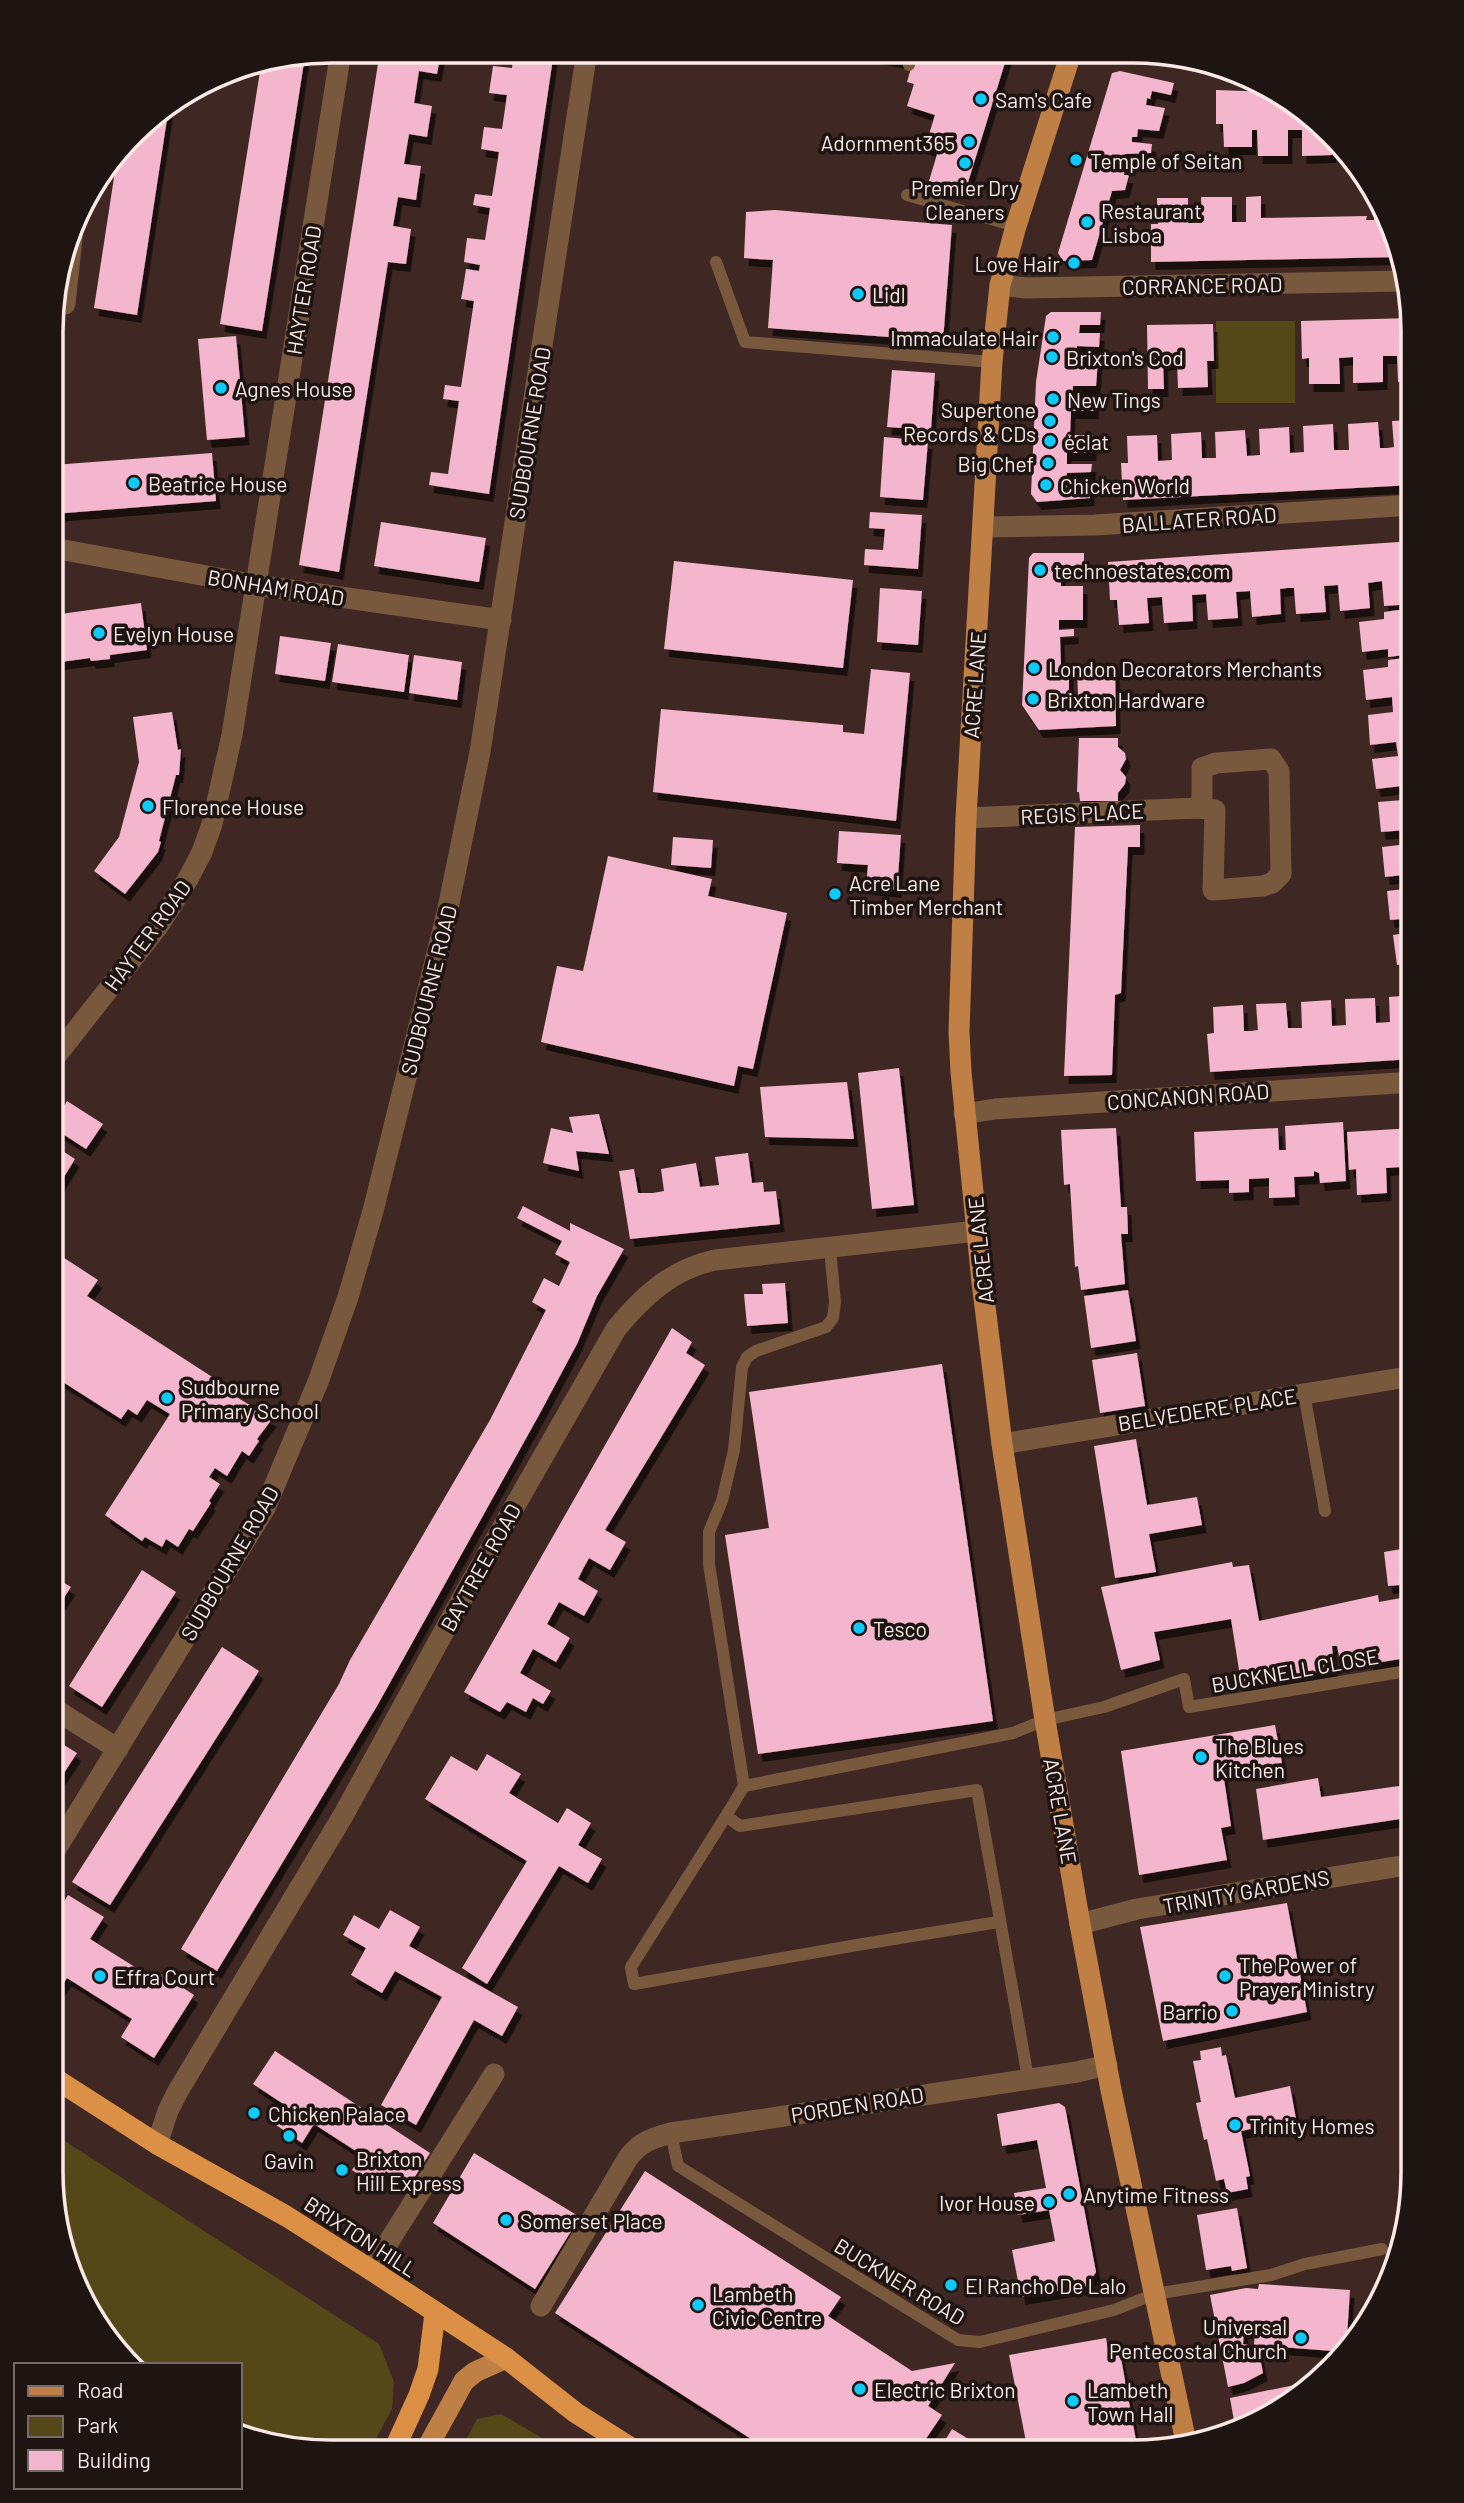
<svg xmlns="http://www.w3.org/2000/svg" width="1464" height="2503" font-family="Barlow,sans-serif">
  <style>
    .green { fill: #544819 }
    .building { fill: #f4b6cc; filter: url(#shadow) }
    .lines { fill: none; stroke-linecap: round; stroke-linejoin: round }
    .lane { stroke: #78593e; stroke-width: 12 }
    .street { stroke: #78593e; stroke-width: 21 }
    .primary { stroke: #c08045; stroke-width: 21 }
    .highway { stroke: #dc9046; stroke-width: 21 }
    .poi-dot { fill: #0dcafa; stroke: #1e1412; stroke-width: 2.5 }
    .labels { text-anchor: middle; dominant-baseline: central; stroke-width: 7; stroke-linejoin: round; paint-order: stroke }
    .poi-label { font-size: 21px; fill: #f9e9e6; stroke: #1e1412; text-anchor: start }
    .street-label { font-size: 21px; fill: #f9e9e6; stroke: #1e1412 }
    .rim { fill: none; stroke: #f9e9e6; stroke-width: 3.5 }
  </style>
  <defs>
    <filter id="shadow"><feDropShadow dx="4.5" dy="8" stdDeviation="0" flood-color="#0009"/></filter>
  </defs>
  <rect width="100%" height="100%" fill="#3f2824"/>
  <path class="green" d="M1216,321H1295V403H1216Z
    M51,2132L379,2344L394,2382L392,2409L370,2450H294L240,2435V2365H131L108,2342L72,2279L51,2172Z
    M501,2414L564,2451L461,2450L477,2419Z"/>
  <path class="building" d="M380,51H441L437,74L419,71L414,103L432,106L429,124L427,137L409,134L404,164L421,166L418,186L416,200L398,197L393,226L411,229L406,264L388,262L339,572L299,565Z
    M514,51H554L489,494L429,485L431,472L448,474L459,401L443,399L445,385L461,387L474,301L461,299L463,288L466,269L479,271L480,265L464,262L467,238L485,240L490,208L473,205L475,194L492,196L499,152L481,149L484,127L502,129L507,95L489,93L493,66L512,68Z
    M858,52H906L905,62Z
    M923,52L1008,53L965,192L929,181L938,151L925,147L935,115L907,106L914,84L907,82L915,54Z
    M305,56L262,331L220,324L261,65Z
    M1120,71L1174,83L1171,95L1152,91L1150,99L1147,98L1146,105L1165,108L1159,131L1138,129L1137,137H1132V142L1152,144L1151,153L1125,154L1124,175H1129L1125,190L1112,191L1092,260L1063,261L1058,253L1112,73Z
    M1216,90L1275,92L1304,109L1332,137V155L1302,156V130H1288V156H1258L1257,130H1252V147H1224L1223,124H1216Z
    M169,106L137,315L94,308L117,158L146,120Z
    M1374,192L1392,224L1399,257L1151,262V224H1158L1157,198H1188V223H1202L1201,197H1232V222H1246V197L1261,196V218L1367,216L1366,220H1374Z
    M775,210L952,225L943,341L768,328L773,260L744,258L746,212Z
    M1051,312H1101L1100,325H1080L1079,333H1100L1099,347L1077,346L1075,358L1098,359L1096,386H1073L1072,398H1095L1094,411H1071L1070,435H1093L1092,453H1067V464H1092L1091,472L1067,473L1066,484H1090V498L1037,502L1031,494L1036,382L1046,316Z
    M1411,318L1412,381L1398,382L1397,356H1383V382L1353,383V357L1339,358L1340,384H1309V358L1302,359L1301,321Z
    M1213,324L1214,361H1207L1208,387L1178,388L1177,362H1170L1163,363L1164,389H1148L1147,325Z
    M236,336L245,437L207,440L198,339Z
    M892,370L935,373L931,430L887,427Z
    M1411,420L1413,485L1123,500L1121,463H1128L1127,436L1157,435L1158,461L1172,460L1171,434L1201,432L1202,458H1216L1215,432L1245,430L1247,456L1260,455L1259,429L1289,427L1290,453L1304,452L1303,426L1333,424L1334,450H1349L1348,424L1378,422L1380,448H1387L1394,447L1392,421Z
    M884,437L928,441L923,500L880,497Z
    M212,453L216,501L53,514V465Z
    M870,512L922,515L918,569L864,565L865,549L883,550L885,529L869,528Z
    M381,522L486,538L479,582L374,566Z
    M1413,541V604L1384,606L1382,581L1368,583L1370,608L1340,611L1338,585L1324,586L1326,612L1296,614L1294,588H1287L1280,589L1281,614L1252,617L1250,591L1236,592L1238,618L1208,620L1206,594L1192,595L1193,621L1164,623L1162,597L1147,598L1149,623L1119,625L1117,600H1110L1108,562Z
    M1033,553H1084V566H1061V586H1083V620H1059V630L1074,629V636L1060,637L1061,667L1069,666V696H1078L1077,666L1115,665L1116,726L1039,730L1022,705L1029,558Z
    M674,561L853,580L843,668L664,649Z
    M880,588L922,591L918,645L877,642Z
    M141,603L147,650L110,655V659L91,661L90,658L53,663V615Z
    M1413,608V654L1388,657V649L1362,652L1359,622L1384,619V612Z
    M280,636L331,643L325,681L275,674Z
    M338,644L409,655L404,692L332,682Z
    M414,655L462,662L457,700L409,693Z
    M1413,657V874L1385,877L1382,847L1408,844L1407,836L1406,830L1381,832L1378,802L1403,800L1402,786L1376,789L1372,759L1398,756L1396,742L1370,745L1368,715L1393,712L1392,697L1366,700L1363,670L1388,667V660Z
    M871,669L910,673L896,821L653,792L661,709L843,725V732L864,734Z
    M172,712L178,750L181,749L179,775H176L159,841L161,842L158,852L125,894L94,871L119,837L139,762L133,717Z
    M1079,738H1118V747L1125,753L1126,759L1120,770L1126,777L1125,784L1118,793V801H1080L1079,792H1077Z
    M1140,825V847H1128L1121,993L1115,995L1112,1075L1064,1076L1075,827Z
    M839,831L901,835L897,890L866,887L868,865L837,863Z
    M673,837L713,840L711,868L671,865Z
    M608,856L712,879L708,896L787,913L753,1069L738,1066L734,1086L541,1042L557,966L583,971Z
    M1413,888V918L1390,920L1387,891Z
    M1413,932V963L1397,965L1393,935Z
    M1413,995V1059L1210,1072L1207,1034L1214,1033L1213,1007L1243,1005L1244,1031H1251L1258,1030L1256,1004L1286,1003L1288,1028H1302L1301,1002L1331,1000L1332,1026L1346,1025L1345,999L1375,998L1376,1023L1390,1022L1389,997Z
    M899,1068L914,1205L872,1209L858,1073Z
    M847,1082L854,1139L765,1137L760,1087Z
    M67,1101L103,1124L86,1149L52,1127Z
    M599,1114L609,1154L576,1151L579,1171L543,1163L551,1128L573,1133L569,1117Z
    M1343,1122L1346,1181L1320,1183L1319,1173L1314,1171V1176L1294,1177L1295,1197L1269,1198V1178L1249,1179V1192L1229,1193V1180L1196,1181L1194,1132L1278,1128L1279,1150H1286L1285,1126Z
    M1116,1128L1121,1207H1127L1128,1234H1121L1125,1284L1081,1290L1078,1266L1075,1267L1070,1184L1064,1185L1061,1130Z
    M1413,1128V1192L1403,1193L1401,1167L1386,1168L1387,1193L1357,1195L1356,1169L1349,1170L1347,1132Z
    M52,1144L75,1159L59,1185L52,1181Z
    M748,1153L752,1183L763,1182L764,1192L776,1191L780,1224L630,1239L619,1171L634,1169L638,1193H653L664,1191L661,1169L696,1163L700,1187L708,1186L719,1185L715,1157Z
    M523,1206L570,1231V1223L624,1249L597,1296L577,1344L539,1415L377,1706L217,1971L181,1949L339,1684L350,1660L490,1420L546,1310L532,1302L544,1278L559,1286L570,1262L555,1254L562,1241L517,1218Z
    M52,1250L98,1280L87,1296L237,1393L235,1396L272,1419L257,1439L259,1441L249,1456L242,1451L227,1476L215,1468L209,1477L220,1484L209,1501L211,1503L193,1531L189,1529L178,1547L166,1539L162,1547L145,1537L142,1541L105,1515L170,1414L147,1400L137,1415L128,1409L121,1419L52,1375Z
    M785,1283L788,1323L747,1326L744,1294H763L762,1284Z
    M1128,1290L1136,1341L1091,1348L1084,1296Z
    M672,1328L692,1342L686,1353L705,1365L605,1530L626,1542L610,1570L589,1558L583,1569L578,1579L598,1591L584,1616L559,1602L547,1624L570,1638L556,1662L533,1649L520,1673L551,1691L543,1704L533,1698L526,1712L507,1702L500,1712L464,1692Z
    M1137,1353L1145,1406L1100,1413L1092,1360Z
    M942,1364L993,1721L758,1754L725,1535L769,1528L749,1392Z
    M1136,1439L1147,1505L1197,1497L1202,1525L1149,1534L1156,1572L1115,1578L1094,1446Z
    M1413,1547V1657L1369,1664L1368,1657L1340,1660L1337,1646H1332L1334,1670L1280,1679L1281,1682L1242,1689L1231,1619L1154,1632L1160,1660L1121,1670L1101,1587L1232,1562L1233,1567L1249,1565L1259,1621L1378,1595L1379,1602L1401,1598L1400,1585L1388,1586L1384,1552Z
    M142,1570L176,1592L102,1707L69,1686Z
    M51,1575L71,1587L51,1617Z
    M222,1647L259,1671L110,1905L72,1882Z
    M1275,1725L1282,1763L1223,1772L1231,1826L1221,1828L1227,1860L1139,1875L1121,1751Z
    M51,1737L77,1753L51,1793Z
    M487,1754L521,1774L509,1793L558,1823L567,1808L591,1823L578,1845L602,1859L588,1883L559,1866L487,1984L462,1968L527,1861L425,1799L451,1756L477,1771Z
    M1318,1778L1321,1797L1413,1784V1817L1263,1840L1256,1789Z
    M68,1895L104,1917L90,1939L151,1977L146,1985L152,1989L162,1974L194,1995L154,2058L121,2037L132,2019L67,1978L54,1998L51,1996V1923Z
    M1287,1903L1307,2012L1163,2041L1140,1927Z
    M390,1910L420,1927L409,1946L518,2007L502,2036L474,2020L416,2125L381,2105L442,1997L395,1971L382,1993L351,1975L366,1948L343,1935L354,1915L379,1929Z
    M1221,2047L1222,2056L1226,2055L1235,2098L1290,2086L1296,2119L1241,2131L1250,2176L1246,2177L1248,2189L1227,2193L1224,2179L1216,2181L1207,2139L1204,2140L1196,2103L1201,2102L1193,2061L1201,2060L1200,2051Z
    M275,2051L430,2153L409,2186L386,2171L376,2186L352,2170L362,2155L314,2124L302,2143L276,2125L288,2107L253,2084Z
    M1059,2103L1065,2107L1096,2272L1087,2286L1021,2297L1012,2250L1055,2241L1049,2210L1018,2215L1014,2193L1046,2188L1037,2140L1002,2146L997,2114Z
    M474,2153L580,2217L535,2289L433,2223Z
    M645,2171L841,2297L828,2316L912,2371L955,2363L928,2406L942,2415L917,2452L770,2451L555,2313Z
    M1237,2208L1247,2268L1232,2271L1231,2266L1206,2270L1197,2215Z
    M1259,2284L1350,2290L1346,2352L1254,2345L1255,2331H1244L1243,2344L1258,2347L1263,2373L1244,2383L1228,2387L1210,2295L1246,2288L1258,2289Z
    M1106,2338L1109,2355L1120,2353L1138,2451L1073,2452V2450L1068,2451L1067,2446L1028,2452L1009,2355Z
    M1295,2385L1298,2398L1236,2432L1230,2398Z
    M952,2429L990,2452H938Z"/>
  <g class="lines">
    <path class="lane" d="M909,65L912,52
      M907,195L1016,226
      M716,262L745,342L992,362
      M830,1248L835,1302L833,1318L826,1327L756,1351L747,1357L742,1367L734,1450L722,1501L709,1532V1564L744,1786L1013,1733L1045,1720L1104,1707L1184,1679L1189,1707L1413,1670
      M1413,1327L1409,1297L1413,1284
      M1304,1393L1325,1511
      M744,1786L726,1816L740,1826L977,1790L1028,2078
      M726,1816L631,1967L634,1984L857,1945L998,1922
      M671,2133L678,2166L958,2340L980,2342L1114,2310L1155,2294L1271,2275L1305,2264L1382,2249
      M601,2451L610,2436"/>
    <path class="street" d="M1157,53L1188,58
      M1000,285L1026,288L1403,281
      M65,304L73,229
      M984,527L1095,525L1413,505
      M53,548L256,585L501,620
      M1271,759L1279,771L1281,874L1272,883L1263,886L1213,890L1215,810L1198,808L1202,798V768L1216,763Z
      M966,818L1198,808
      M52,1061L159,925L188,879L202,852L212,824L232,735L341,51
      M964,1114L995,1109L1413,1082
      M1002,1444L1413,1376
      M51,1707L118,1749
      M51,1857L265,1508L318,1382L348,1297L373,1211L447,913L480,752L587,51
      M1080,1924L1137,1909L1413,1864
      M157,2144L168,2111L178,2091L344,1814L465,1593L616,1329C643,1296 672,1269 715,1260L977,1231
      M371,2270L494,2074
      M541,2306L628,2158C640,2142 652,2138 671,2133L1077,2072L1107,2065"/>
    <path class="primary" d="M1071,53L1016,226L1000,285L992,362L966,818L959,1032L961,1072L982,1282L1002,1444L1045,1720L1080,1924L1111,2090L1186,2442
      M426,2450L464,2381L475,2372L506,2358"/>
    <path class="highway" d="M51,2076L157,2144L286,2216L371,2270L506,2358L576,2413L636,2451
      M394,2450L419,2395L428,2369L435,2313"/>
  </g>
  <g class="poi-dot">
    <circle cx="981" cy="99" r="7"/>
    <circle cx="969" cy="142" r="7"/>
    <circle cx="1076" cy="160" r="7"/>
    <circle cx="965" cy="163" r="7"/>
    <circle cx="1087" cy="222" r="7"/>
    <circle cx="1074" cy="263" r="7"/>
    <circle cx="858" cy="294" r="7"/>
    <circle cx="1053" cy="337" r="7"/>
    <circle cx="1052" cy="357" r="7"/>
    <circle cx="221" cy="388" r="7"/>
    <circle cx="1053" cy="399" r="7"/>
    <circle cx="1050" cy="421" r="7"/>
    <circle cx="1050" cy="441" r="7"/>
    <circle cx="1048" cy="463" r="7"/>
    <circle cx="134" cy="483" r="7"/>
    <circle cx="1046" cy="485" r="7"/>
    <circle cx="1040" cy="570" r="7"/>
    <circle cx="99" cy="633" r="7"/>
    <circle cx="1034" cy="668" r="7"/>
    <circle cx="1033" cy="699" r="7"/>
    <circle cx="148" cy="806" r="7"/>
    <circle cx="835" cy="894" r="7"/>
    <circle cx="167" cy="1398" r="7"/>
    <circle cx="859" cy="1628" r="7"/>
    <circle cx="1201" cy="1757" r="7"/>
    <circle cx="100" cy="1976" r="7"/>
    <circle cx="1225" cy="1976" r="7"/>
    <circle cx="1232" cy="2011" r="7"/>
    <circle cx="254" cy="2113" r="7"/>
    <circle cx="1235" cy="2125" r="7"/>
    <circle cx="289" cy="2136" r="7"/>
    <circle cx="342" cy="2170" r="7"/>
    <circle cx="1069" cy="2194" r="7"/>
    <circle cx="1049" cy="2202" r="7"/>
    <circle cx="506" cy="2220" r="7"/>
    <circle cx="951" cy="2285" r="7"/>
    <circle cx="698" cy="2305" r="7"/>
    <circle cx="1301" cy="2338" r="7"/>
    <circle cx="860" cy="2389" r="7"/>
    <circle cx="1073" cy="2401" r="7"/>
  </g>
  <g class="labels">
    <g class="poi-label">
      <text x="995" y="99">Sam's Cafe</text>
      <text x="955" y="142" text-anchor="end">Adornment365</text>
      <text x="1090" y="160">Temple of Seitan</text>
      <text x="965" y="187" text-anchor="middle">Premier Dry<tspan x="965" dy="24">Cleaners</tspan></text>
      <text x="1101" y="210">Restaurant<tspan x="1101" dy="24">Lisboa</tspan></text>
      <text x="1060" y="263" text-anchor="end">Love Hair</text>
      <text x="872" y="294">Lidl</text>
      <text x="1039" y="337" text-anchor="end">Immaculate Hair</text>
      <text x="1066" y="357">Brixton's Cod</text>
      <text x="235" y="388">Agnes House</text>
      <text x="1067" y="399">New Tings</text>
      <text x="1036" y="409" text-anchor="end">Supertone<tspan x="1036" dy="24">Records &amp; CDs</tspan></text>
      <text x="1064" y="441">éclat</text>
      <text x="1034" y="463" text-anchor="end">Big Chef</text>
      <text x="148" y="483">Beatrice House</text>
      <text x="1060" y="485">Chicken World</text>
      <text x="1054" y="570">technoestates.com</text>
      <text x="113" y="633">Evelyn House</text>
      <text x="1048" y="668">London Decorators Merchants</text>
      <text x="1047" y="699">Brixton Hardware</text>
      <text x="162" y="806">Florence House</text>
      <text x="849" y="882">Acre Lane<tspan x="849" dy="24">Timber Merchant</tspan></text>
      <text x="181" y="1386">Sudbourne<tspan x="181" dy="24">Primary School</tspan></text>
      <text x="873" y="1628">Tesco</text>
      <text x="1215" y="1745">The Blues<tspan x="1215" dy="24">Kitchen</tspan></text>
      <text x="1239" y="1964">The Power of<tspan x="1239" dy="24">Prayer Ministry</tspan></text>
      <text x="114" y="1976">Effra Court</text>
      <text x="1218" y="2011" text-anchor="end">Barrio</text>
      <text x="268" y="2113">Chicken Palace</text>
      <text x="1249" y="2125">Trinity Homes</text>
      <text x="356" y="2158">Brixton<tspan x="356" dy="24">Hill Express</tspan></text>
      <text x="289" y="2160" text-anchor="middle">Gavin</text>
      <text x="1083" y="2194">Anytime Fitness</text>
      <text x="1035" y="2202" text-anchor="end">Ivor House</text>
      <text x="520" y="2220">Somerset Place</text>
      <text x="965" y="2285">El Rancho De Lalo</text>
      <text x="712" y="2293">Lambeth<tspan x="712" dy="24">Civic Centre</tspan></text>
      <text x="1287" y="2326" text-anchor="end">Universal<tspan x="1287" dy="24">Pentecostal Church</tspan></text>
      <text x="874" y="2389">Electric Brixton</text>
      <text x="1087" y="2389">Lambeth<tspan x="1087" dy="24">Town Hall</tspan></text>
    </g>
    <g class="street-label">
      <text transform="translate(1202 285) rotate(-1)">CORRANCE ROAD</text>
      <text transform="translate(303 290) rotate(-81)">HAYTER ROAD</text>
      <text transform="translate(529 433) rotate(-81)">SUDBOURNE ROAD</text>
      <text transform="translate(1199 519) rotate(-4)">BALLATER ROAD</text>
      <text transform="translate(276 587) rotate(9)">BONHAM ROAD</text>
      <text transform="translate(974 685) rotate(-86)">ACRE LANE</text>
      <text transform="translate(1082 813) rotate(-3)">REGIS PLACE</text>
      <text transform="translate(147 935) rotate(-54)">HAYTER ROAD</text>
      <text transform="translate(428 990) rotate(-76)">SUDBOURNE ROAD</text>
      <text transform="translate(1188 1096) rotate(-4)">CONCANON ROAD</text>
      <text transform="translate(980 1250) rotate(-96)">ACRE LANE</text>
      <text transform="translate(1207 1409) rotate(-9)">BELVEDERE PLACE</text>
      <text transform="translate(229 1563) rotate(-60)">SUDBOURNE ROAD</text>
      <text transform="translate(480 1567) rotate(-61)">BAYTREE ROAD</text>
      <text transform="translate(1295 1670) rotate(-10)">BUCKNELL CLOSE</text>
      <text transform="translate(1061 1811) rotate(80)">ACRE LANE</text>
      <text transform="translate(1246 1891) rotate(-10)">TRINITY GARDENS</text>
      <text transform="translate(857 2104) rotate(-9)">PORDEN ROAD</text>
      <text transform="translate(361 2236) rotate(33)">BRIXTON HILL</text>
      <text transform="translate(900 2281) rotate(31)">BUCKNER ROAD</text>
    </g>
  </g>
  <path d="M0 0H1464V2503H0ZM331 63H1133A268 268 0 0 1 1401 331V2172A268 268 0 0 1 1133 2440H331A268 268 0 0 1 63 2172V331A268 268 0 0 1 331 63Z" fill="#1e1412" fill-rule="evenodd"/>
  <path class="rim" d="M331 63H1133A268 268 0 0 1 1401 331V2172A268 268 0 0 1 1133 2440H331A268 268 0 0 1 63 2172V331A268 268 0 0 1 331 63Z"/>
  <rect x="14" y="2363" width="228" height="126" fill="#1e1412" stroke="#766967" stroke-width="2"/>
  <rect x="28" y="2386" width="35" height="10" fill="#c08045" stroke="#766967" stroke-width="2"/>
  <text x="77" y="2398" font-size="21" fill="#f9e9e6">Road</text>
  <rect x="28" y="2416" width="35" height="21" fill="#544819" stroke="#766967" stroke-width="2"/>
  <text x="77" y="2433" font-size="21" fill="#f9e9e6">Park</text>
  <rect x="28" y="2450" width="35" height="21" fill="#f4b6cc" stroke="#766967" stroke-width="2"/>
  <text x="77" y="2468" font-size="21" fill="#f9e9e6">Building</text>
</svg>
